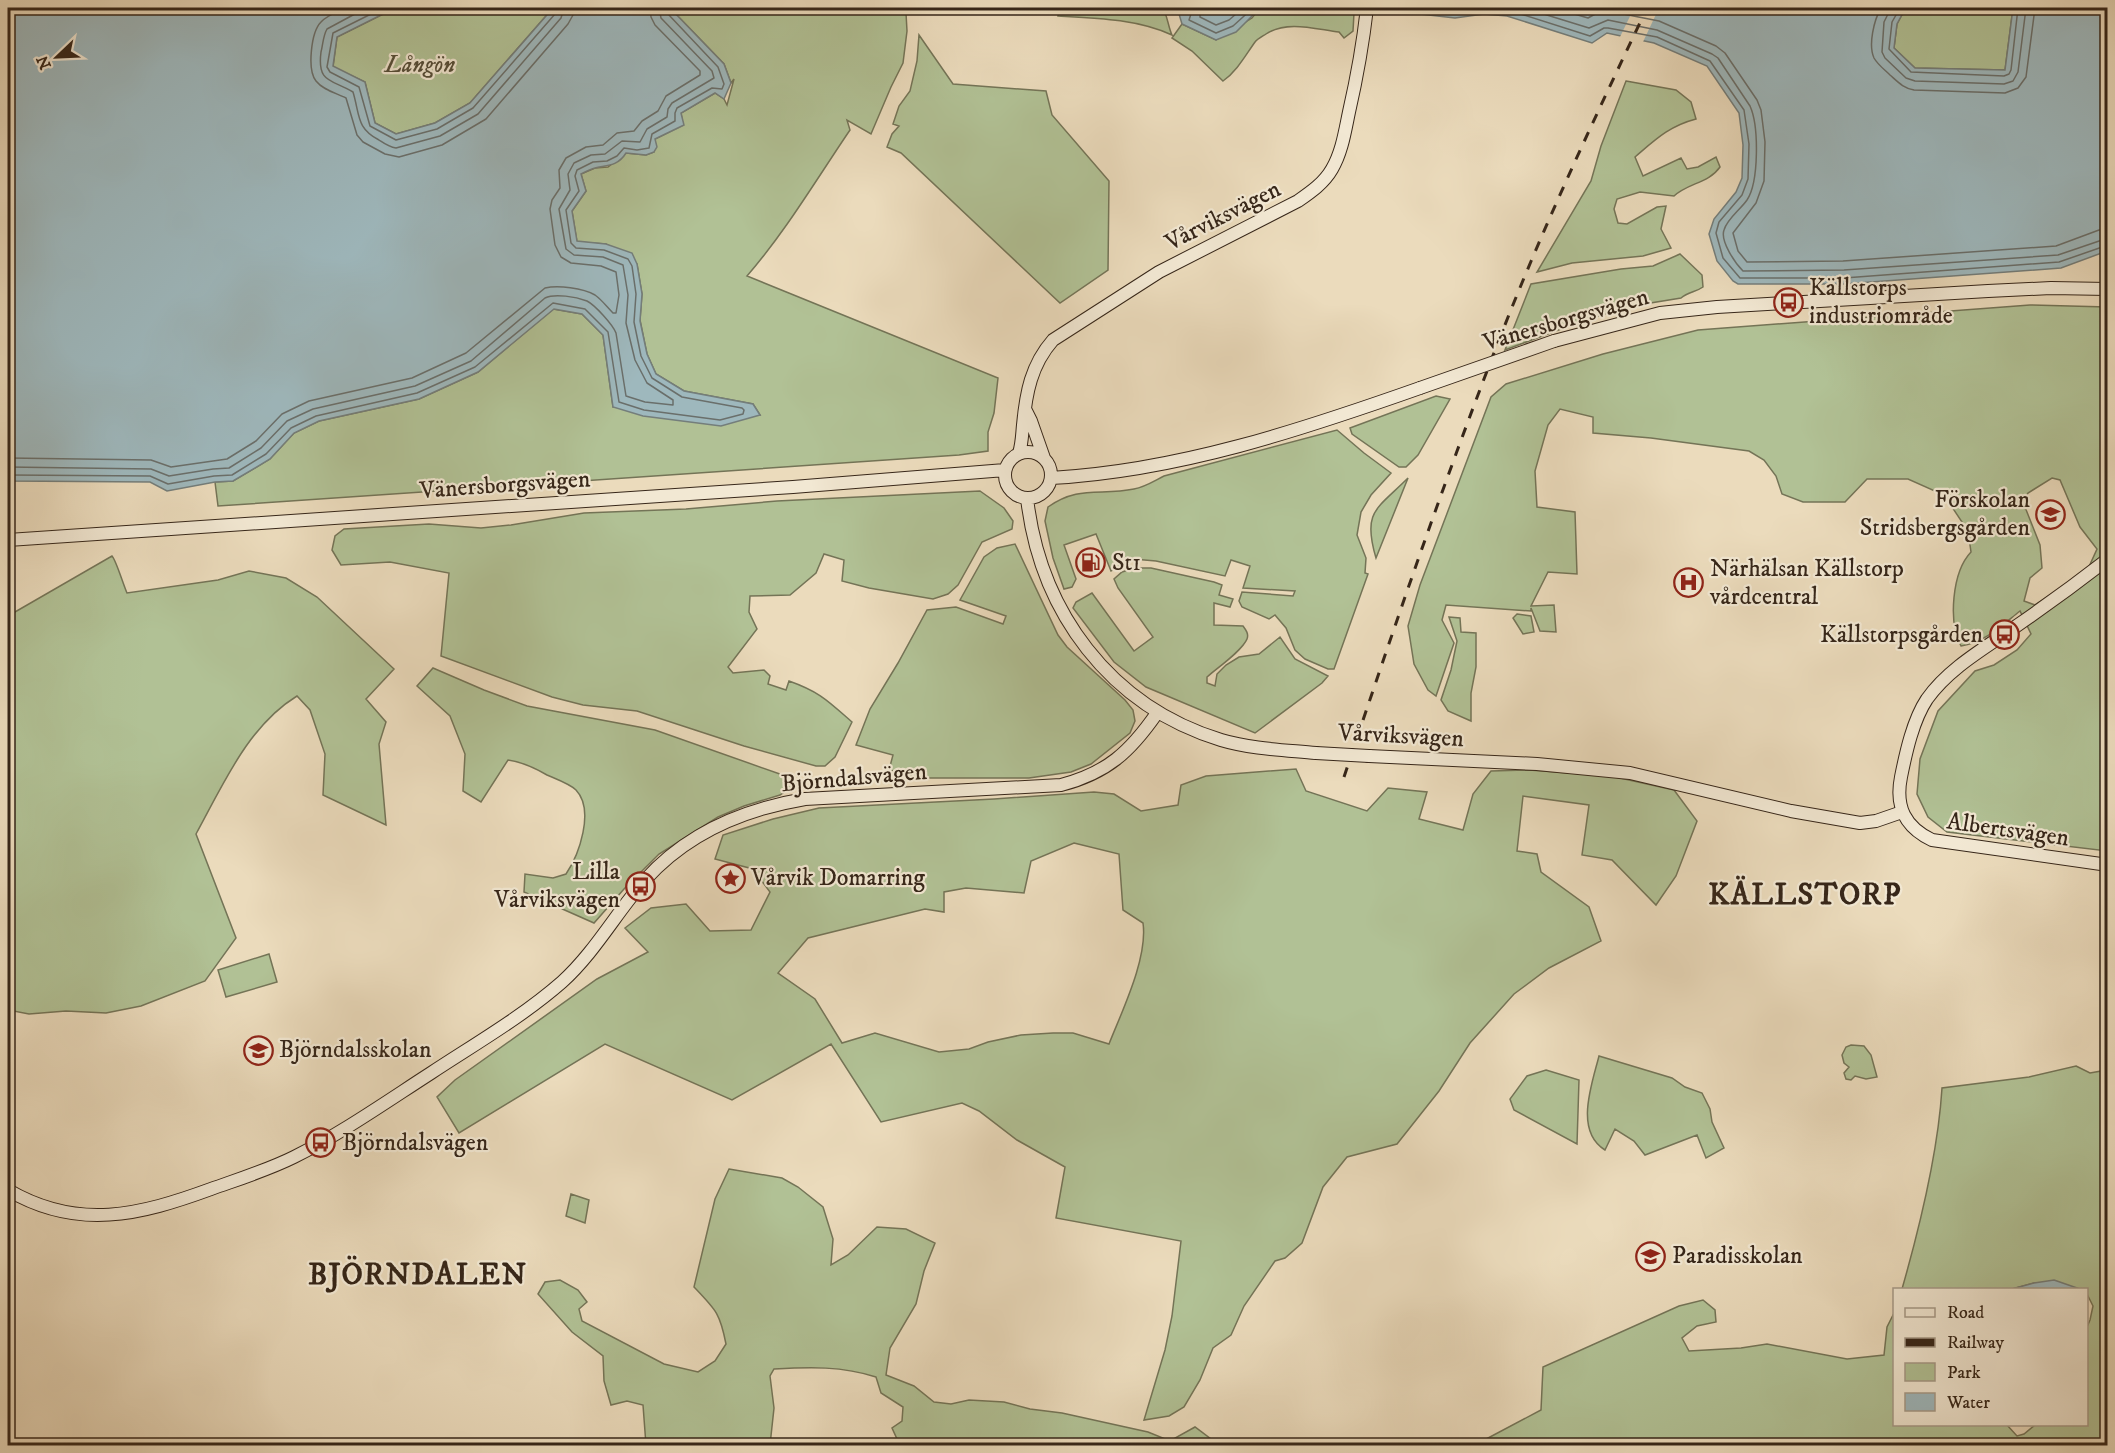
<svg xmlns="http://www.w3.org/2000/svg" width="2115" height="1453" font-family="'IM FELL DW Pica',serif">
  <style>
    .green { fill: #b1c195; stroke: #747457; stroke-width: 1.5; fill-rule: evenodd }
    .water { fill: #9eb8bd; stroke: #747e7b; stroke-width: 1.5 }
    .pier { fill: #ebdbbc }
    .lines { fill: none; stroke-linecap: round; stroke-linejoin: round }
    .shore { stroke: #6a6f6b; stroke-width: 1.5 }
    .secondary-casing { stroke: #362619; stroke-width: 14 }
    .secondary { stroke: #f2e8d3; stroke-width: 12 }
    .rail { stroke: #362619; stroke-width: 3; stroke-dasharray: 10 10; stroke-linecap: butt }
    .secondary-bridge-casing { stroke: #362619; stroke-width: 14; stroke-linecap: butt }
    .secondary-bridge { stroke: #f2e8d3; stroke-width: 12 }
    .labels { text-anchor: middle; dominant-baseline: central; stroke-width: 4.5; stroke-linejoin: round; paint-order: stroke }
    .park-label { font-size: 24px; font-style: italic; fill: #554d38; stroke: #f2e8d3 }
    .street-label { font-size: 24px; fill: #362619; stroke: #f2e8d3 }
    .poi-label { font-size: 24px; fill: #362619; stroke: #f2e8d3; text-anchor: start }
    .district-label { font-size: 30px; font-weight: bold; letter-spacing: 1.5px; fill: #362619; stroke: #f2e8d3 }
  </style>
  <rect width="100%" height="100%" fill="#ebdbbc"/>
  <filter id="stains"><feTurbulence type="fractalNoise" baseFrequency=".00333" numOctaves="4"/><feColorMatrix values="0 0 0 0 .2 0 0 0 0 .09 0 0 0 0 .02 0 0 0 .5 -.17"/></filter>
  <radialGradient id="worn" r=".72"><stop offset=".6" stop-color="#630" stop-opacity="0"/><stop offset="1" stop-color="#630" stop-opacity=".3"/></radialGradient>
  <path class="green" d="M388,8H553L470,103L435,123L396,134L375,123L365,82L333,67L337,37L389,11Z
    M670,8H914L906,13L907,31L903,63L891,87L871,134L847,120L850,130C816,180 786,231 747,276L998,378L994,413L988,432V451L959,455L218,506L215,482L233,481L270,459L294,433L319,421L419,399L478,372L553,309L582,314L603,335L613,407L760,415L753,404L684,391L656,374L647,354L640,320L642,294L637,264L606,244L577,242L572,211L586,191L581,174L595,168L608,167L626,153L646,155L654,152L655,139L683,125L681,113L715,93L724,99L727,105L734,79L731,83L724,64Z
    M1059,8H1162C1167,12 1168,27 1172,35C1137,19 1096,18 1058,16Z
    M1260,8H1338L1340,11L1354,13L1353,31L1344,38L1339,32C1315,29 1287,20 1266,34C1263,36 1257,39 1255,42C1245,56 1237,71 1223,81L1192,51L1172,38L1182,24L1216,40L1252,18Z
    M1926,8H2013L2005,70L1915,68L1894,48L1897,24L1904,11L1921,13Z
    M919,35L953,84L1046,91L1052,115L1109,181L1108,270L1060,303L901,153L887,147L892,134L899,126L893,124L899,106L910,91L917,61Z
    M1626,81L1676,90L1691,102L1696,119C1669,126 1655,140 1635,157L1643,176L1681,158L1687,169L1698,167L1716,157L1720,167C1709,183 1688,183 1674,196L1640,192L1617,199L1614,209L1618,223L1627,224L1657,207L1666,206L1661,229L1671,248L1643,256L1572,263L1537,272L1591,181L1601,146Z
    M1680,254L1702,275L1703,287C1696,292 1688,292 1681,298L1626,307L1577,323L1505,350L1531,284L1621,269L1653,266Z
    M2030,305L2107,307V851L1947,832L1928,817L1917,794L1920,759L1938,711L1975,671L1994,665L2017,650L2031,634L2020,611C2001,626 1985,642 1961,646C1948,622 1952,572 1971,552L1968,531L1944,495L1908,479H1867L1845,502H1803L1782,494L1776,476L1764,460L1749,451L1651,438L1593,433V417L1560,409L1548,425L1535,471L1537,507L1575,512L1577,574L1548,572L1531,606L1554,605L1556,632L1540,631L1531,608V611L1446,605L1442,620L1454,643L1436,696L1428,690L1414,664L1408,626L1420,585L1491,397L1506,384L1603,354L1698,330ZM2052,478L2060,480L2080,527L2097,549L2087,571L2035,605L2024,601L2030,578L2042,568L2040,545L2023,502L2028,493Z
    M1436,396L1450,399L1418,455L1406,467H1399L1352,434L1350,428Z
    M1337,430L1364,453L1391,473L1371,495L1361,512L1357,535L1366,558L1365,573L1368,574L1334,669H1328L1305,659L1295,650L1286,628L1275,615L1269,619L1242,607L1239,601L1242,592L1293,596L1295,591L1243,588L1250,566L1231,560L1225,576L1156,561L1133,559L1111,571L1096,534L1064,545L1076,579L1072,587L1064,589L1053,558L1045,521L1048,507C1079,485 1100,496 1134,489C1145,487 1154,481 1164,476Z
    M1408,478L1376,558C1362,511 1377,509 1408,478Z
    M980,491L1004,508L1013,521L1012,529L982,542L958,585L948,594L933,599L869,588L842,581L844,560L824,554L816,573L790,595L750,596L749,612L757,629L728,667L733,673L764,670L770,676L768,684L786,690L789,681C820,692 828,701 852,722L835,757L825,766H816L744,746L637,711L583,705L552,697L441,656L449,573L390,562L341,565L332,550L335,536L344,529L429,524L481,528L511,525L584,513L686,509L777,501Z
    M1015,544L1058,635L1067,647L1125,700L1133,710L1135,721L1130,733L1091,764L1071,772L1029,778H924L889,770L893,755L856,745L870,709L898,663L927,610L956,607L1003,624L1006,616L960,600L984,557L997,548Z
    M112,556C116,560 123,584 127,593L218,580L249,571L286,578L317,597L394,669L366,699L386,722L379,744L386,825L323,795L325,754L310,710L297,696C248,726 223,785 196,834L236,938L205,981L141,1006L106,1013L66,1011L29,1014L8,1010V616Z
    M1135,568H1151L1214,582L1222,585L1219,595L1233,599L1230,607L1214,603V625L1243,626C1246,630 1249,634 1247,639C1242,651 1217,668 1207,677V683L1215,686L1217,674L1226,665L1239,657L1259,654L1280,637L1295,659L1328,676L1322,683L1255,733L1146,687L1114,662L1073,608L1076,602L1092,593L1134,651L1153,637L1118,588L1114,579L1122,572Z
    M1517,614L1531,616L1534,632L1523,634L1513,618Z
    M1449,617L1460,618L1461,632L1476,633V667L1471,693V721L1448,711L1441,700L1451,670L1457,641Z
    M433,668L484,690L527,706L655,730L794,779L797,783L780,795L744,806L718,817L659,854L624,889L594,923L524,892L525,874L553,878L566,874C579,855 595,810 576,790C570,784 556,779 547,775C535,768 523,762 508,760L481,802L463,791L465,754L450,716L417,686Z
    M1296,769L1306,791L1367,811L1388,788L1427,792L1419,819L1463,830L1473,794L1491,771L1529,770L1611,776L1674,790L1697,821L1676,876L1656,905L1612,860L1582,855L1589,805L1523,796L1517,851L1537,854L1541,872L1589,907L1601,941L1549,968L1514,994L1470,1043L1439,1091L1397,1144L1347,1157L1323,1187L1302,1243L1285,1258L1275,1261L1244,1306L1231,1335L1213,1348L1200,1380L1184,1407L1169,1416L1144,1420L1165,1350L1172,1316L1181,1241L1056,1218L1065,1167L1017,1140L979,1111L962,1103L881,1122L831,1044L732,1100L605,1044L459,1133L437,1097L455,1080L597,979L648,952L625,928L651,908L686,904L710,931L751,930L770,892L753,869L715,859L723,835L773,819L819,808L994,799L1094,792L1114,794L1141,811L1178,805L1181,785L1206,776ZM1074,843L1119,854L1123,910L1143,923C1148,958 1122,1011 1109,1044L1073,1033H1053L1021,1035L988,1042L969,1049L939,1052L875,1033L842,1043L815,999L778,973L808,938L925,909L944,912V892L966,888L1024,893L1031,861Z
    M269,954L277,982L226,997L218,970Z
    M1851,1045L1864,1046L1871,1055L1877,1077L1866,1079L1855,1076L1851,1080L1846,1079L1844,1073L1849,1067L1844,1063L1842,1055L1846,1047Z
    M1599,1056L1672,1078L1685,1087L1702,1093L1710,1109L1712,1122L1724,1148L1706,1158L1697,1135L1645,1155L1634,1141L1615,1129L1605,1150C1574,1131 1592,1084 1599,1056Z
    M2076,1066L2090,1073L2107,1070V1445L1473,1446L1541,1410L1543,1367L1679,1306L1703,1300L1715,1310L1716,1322L1697,1326L1682,1338L1689,1351L1741,1348L1767,1344L1847,1359L1884,1355L1887,1327L1894,1313V1424L2007,1425L2017,1436L2024,1434L2035,1425L2086,1424L2087,1327L2090,1320L2093,1306L2087,1294L2086,1290L2034,1283L2012,1289H1902C1920,1226 1938,1154 1942,1088L2029,1077Z
    M1546,1070L1579,1080L1577,1144L1514,1110L1510,1099L1527,1076Z
    M729,1169L782,1178L798,1187L823,1207L833,1239L831,1265L848,1255L877,1227L906,1229L935,1243L924,1271L916,1304L890,1348L886,1375L914,1386L934,1402L951,1404L969,1400L1004,1402L1030,1409L1062,1413L1148,1432L1170,1441L1195,1427L1219,1445H905V1443L898,1441L892,1428L902,1421L903,1407L881,1393L876,1377C842,1366 810,1367 774,1369L770,1376L774,1408L770,1445H646L643,1405L627,1401L611,1405L604,1381L603,1356L572,1332L538,1294L545,1282L560,1280L578,1290L587,1302L579,1309L582,1321L664,1364L698,1372L715,1361L726,1344C720,1313 716,1310 694,1287L715,1199Z
    M571,1194L589,1200L585,1223L566,1216Z"/>
  <path class="water" d="M8,8H388L389,11L337,37L333,66L365,82L375,123L396,134L435,123L470,103L553,8H670L724,64L731,83L724,99L715,93L681,113L684,125L655,139L657,147L654,152L646,155L626,153C618,166 608,165 595,168C591,169 585,172 581,174L586,191L572,211L577,241L606,244L632,253L637,264L642,294L640,321L647,354L656,374L684,391L753,404L760,415L721,426L643,416L613,407L603,335L582,314L554,309L478,372L419,399L319,421L294,433L270,459L233,481L215,482L167,491L150,482L8,481Z
    M1188,8H1260L1236,32L1216,40L1182,24L1179,14L1185,12Z
    M1352,8H1926L1921,13L1904,11L1897,24L1894,48L1915,68L2005,70L2013,8H2107V251L2061,268L1844,284H1738L1733,281L1717,261L1709,234L1714,219L1736,192L1742,178L1743,145L1739,113L1707,66L1654,43L1607,33L1592,43L1507,16L1484,14L1455,18L1411,13L1375,14Z
    M2054,1280L2080,1289H2012L2034,1283Z"/>
  <path class="pier" d="M1634,8H1659L1642,44L1619,39Z"/>
  <g class="lines">
    <path class="shore" d="M346,8C338,12 327,15 321,22C311,32 307,70 316,81C323,90 336,93 346,98L357,135L363,142L385,154L399,157L442,145L486,119L568,24L573,15V8
      M366,8L327,29C323,36 323,44 321,52C317,83 331,79 353,92C360,115 356,128 379,140C385,144 389,147 396,148L440,136L478,114L561,18L564,8
      M383,8L333,33L327,67L330,72L359,87L370,126L396,140L437,129L473,108L555,14L557,8
      M1193,8L1189,20L1216,33L1233,26L1253,8
      M1200,8V17L1216,25L1229,20L1243,8
      M1417,8L1455,12L1483,8L1508,10L1590,36L1604,28H1608L1657,37L1710,61L1744,110L1749,144L1748,179L1742,195L1719,222L1716,233L1723,258L1740,278H1844L2059,262L2108,245
      M1524,8L1589,28L1608,20L1657,30L1712,54L1718,58L1750,106C1759,126 1759,182 1747,200C1740,210 1727,219 1724,230C1720,241 1735,263 1743,271L1844,270L2058,255L2108,238
      M1554,8L1588,18L1599,12L1608,11L1659,21L1716,46L1725,53L1757,100L1761,110L1765,142L1764,181L1756,203L1733,233L1738,251L1747,262L1843,261L2056,246L2099,230L2108,229
      M1881,8C1874,20 1868,45 1874,58C1878,65 1885,70 1890,75C1898,82 1903,88 1914,90L2005,93L2018,88L2026,77L2035,8
      M1891,8L1884,22L1882,52L1885,58L1906,78L1915,81L2004,84L2013,81L2018,72L2026,8
      M1900,8L1892,22L1889,49L1911,72L2004,76L2009,74L2011,70L2018,8
      M8,458L151,460L171,467L227,459L256,441L282,414L309,401L412,378L466,353L545,288C558,285 583,288 595,295C602,300 607,307 613,313H616L619,295L616,272L601,266L571,263L561,257L555,245L550,209L552,200L560,188L559,170L566,158L586,147L603,145L617,133L634,131L642,121L658,111L666,96L700,75V71L655,25L651,17L650,8
      M8,467L151,469L169,476L213,469L229,468L261,448L287,421L313,409L415,386L471,361L545,298C555,293 576,297 587,301C595,305 613,325 616,333L626,396L645,402L673,405V400L647,383L635,360L626,323L628,295L623,265L603,257L574,255L566,249L559,209L570,190L568,174L574,163L591,155L605,154L622,141L640,142L647,129L667,117L668,109L672,103L714,78L712,71L661,18L659,8
      M8,475L150,476L168,484L214,476L232,475L266,454L291,428L316,416L417,393L475,367L553,303L585,309L608,332L619,402L644,410L720,420L743,414L744,410L742,408L682,397L652,378L641,356L634,322L636,294L632,266L628,259L604,250L576,248L571,243L566,210L579,191L575,176L577,170L593,162L607,161L617,156L624,148L637,150L649,148L652,134L675,121V113L677,108L712,88L722,89L724,84L718,67L668,14L666,8"/>
    <defs>
      <path id="secondary" d="M1554,341L1660,313L1717,307L1988,291L2051,288L2108,289
        M1026,411L1031,421L1044,458
        M1005 475a23 23 0 1 1 46 0a23 23 0 1 1-46 0Z
        M1019,453C1022,444 1022,435 1023,425C1026,393 1031,365 1053,340L1159,272L1298,201C1311,192 1324,183 1332,169C1342,152 1345,131 1349,112C1357,77 1363,43 1367,8
        M1051,478C1178,471 1301,430 1420,388
        M1027,498C1040,612 1110,706 1221,740C1251,749 1285,750 1316,753
        M8,540L793,487L1005,470
        M2108,559C2077,583 2047,605 2015,627C1985,648 1949,668 1927,699C1913,720 1906,752 1901,777C1895,807 1905,827 1932,840L2108,865
        M1369,756L1537,764L1630,773L1791,811L1860,823L1876,821L1902,812
        M8,1190C78,1231 140,1215 211,1189C239,1179 268,1170 294,1157C342,1133 386,1102 431,1073C475,1044 522,1017 562,982C595,952 616,913 645,880C687,833 745,809 805,799L1061,785C1107,773 1130,752 1157,713"/>
    </defs>
    <use href="#secondary" class="secondary-casing"/>
    <use href="#secondary" class="secondary"/>
    <path class="rail" d="M1344,777C1393,630 1443,484 1499,340C1543,227 1595,117 1647,8"/>
    <defs>
      <path id="secondary-bridge" d="M1420,388L1554,341
        M1316,753L1369,756"/>
    </defs>
    <use href="#secondary-bridge" class="secondary-bridge-casing"/>
    <use href="#secondary-bridge" class="secondary-bridge"/>
  </g>
  <defs>
    <symbol id="bus-ring" viewBox="-11 -11 22 22"><circle r="9.5" fill="#f2e8d3" stroke="#8f2418" stroke-width="1.5"/><path d="M-5-6H5V4H4V6H2V4H-2V6H-4V4H-5ZM-3.5-4V0h7V-4ZM-3.5 1.2v1.5H-2V1.2ZM2 1.2v1.5H3.5V1.2Z" fill="#8f2418"/></symbol>
    <symbol id="school-ring" viewBox="-11 -11 22 22"><circle r="9.5" fill="#f2e8d3" stroke="#8f2418" stroke-width="1.5"/><path d="M0-5L7-2L0 1L-7-2ZM-4 1L0 2.5L4 1V4Q0 6-4 4Z" fill="#8f2418"/></symbol>
    <symbol id="fuel-ring" viewBox="-11 -11 22 22"><circle r="9.5" fill="#f2e8d3" stroke="#8f2418" stroke-width="1.5"/><path d="M-5.5-6h7V0h2V4h1.3V-2.5L3-4.5l.8-.8L6-3V5H2.5V1h-1V6h-7ZM-4.2-4.7v3.2H.2V-4.7Z" fill="#8f2418"/></symbol>
    <symbol id="hospital-ring" viewBox="-11 -11 22 22"><circle r="9.5" fill="#f2e8d3" stroke="#8f2418" stroke-width="1.5"/><path d="M-5-5h3v3.5h4V-5h3V5h-3V1.5h-4V5h-3Z" fill="#8f2418"/></symbol>
    <symbol id="sight-ring" viewBox="-11 -11 22 22"><circle r="9.5" fill="#f2e8d3" stroke="#8f2418" stroke-width="1.5"/><path d="M0-6L1.8-2.2L6-1.7L2.9 1.2L3.7 5.4L0 3.3L-3.7 5.4L-2.9 1.2L-6-1.7L-1.8-2.2Z" fill="#8f2418"/></symbol>
  </defs>
  <g fill-rule="evenodd">
    <use href="#bus-ring" x="1772" y="286" width="33" height="33"/>
    <use href="#school-ring" x="2034" y="498" width="33" height="33"/>
    <use href="#fuel-ring" x="1074" y="546" width="33" height="33"/>
    <use href="#hospital-ring" x="1672" y="566" width="33" height="33"/>
    <use href="#bus-ring" x="1988" y="618" width="33" height="33"/>
    <use href="#sight-ring" x="714" y="862" width="33" height="33"/>
    <use href="#bus-ring" x="624" y="870" width="33" height="33"/>
    <use href="#school-ring" x="242" y="1034" width="33" height="33"/>
    <use href="#bus-ring" x="304" y="1126" width="33" height="33"/>
    <use href="#school-ring" x="1634" y="1240" width="33" height="33"/>
  </g>
  <g class="labels">
    <g class="park-label">
      <text x="420" y="65">Långön</text>
    </g>
    <g class="street-label">
      <text transform="translate(1223 216) rotate(-27)">Vårviksvägen</text>
      <text transform="translate(1566 320) rotate(-16)">Vänersborgsvägen</text>
      <text transform="translate(505 485) rotate(-4)">Vänersborgsvägen</text>
      <text transform="translate(1401 736) rotate(3)">Vårviksvägen</text>
      <text transform="translate(854 778) rotate(-5)">Björndalsvägen</text>
      <text transform="translate(2008 830) rotate(8)">Albertsvägen</text>
    </g>
    <g class="poi-label">
      <text x="1809" y="288">Källstorps<tspan x="1809" dy="28">industriområde</tspan></text>
      <text x="2030" y="500" text-anchor="end">Förskolan<tspan x="2030" dy="28">Stridsbergsgården</tspan></text>
      <text x="1112" y="563">St1</text>
      <text x="1710" y="569">Närhälsan Källstorp<tspan x="1710" dy="28">vårdcentral</tspan></text>
      <text x="1983" y="635" text-anchor="end">Källstorpsgården</text>
      <text x="620" y="872" text-anchor="end">Lilla<tspan x="620" dy="28">Vårviksvägen</tspan></text>
      <text x="751" y="878">Vårvik Domarring</text>
      <text x="279" y="1050">Björndalsskolan</text>
      <text x="342" y="1143">Björndalsvägen</text>
      <text x="1672" y="1256">Paradisskolan</text>
    </g>
    <g class="district-label">
      <text x="1805" y="895">KÄLLSTORP</text>
      <text x="418" y="1275">BJÖRNDALEN</text>
    </g>
  </g>
  <rect width="2115" height="1453" fill="none" stroke="#ebdbbc" stroke-width="30"/>
  <rect x="9" y="9" width="2097" height="1435" fill="none" stroke="#362619" stroke-width="3"/>
  <rect x="15" y="15" width="2085" height="1423" fill="none" stroke="#362619" stroke-width="1.5"/>
  <rect x="1893" y="1288" width="195" height="138" fill="#f2e8d3" stroke="#a79a89" stroke-width="1.5"/>
  <rect x="1905" y="1308" width="30" height="9" fill="#f2e8d3" stroke="#a79a89" stroke-width="1.5"/>
  <text x="1947" y="1318" font-size="18" fill="#362619">Road</text>
  <rect x="1905" y="1338" width="30" height="9" fill="#362619" stroke="#a79a89" stroke-width="1.5"/>
  <text x="1947" y="1348" font-size="18" fill="#362619">Railway</text>
  <rect x="1905" y="1363" width="30" height="18" fill="#b1c195" stroke="#a79a89" stroke-width="1.5"/>
  <text x="1947" y="1378" font-size="18" fill="#362619">Park</text>
  <rect x="1905" y="1393" width="30" height="18" fill="#9eb8bd" stroke="#a79a89" stroke-width="1.5"/>
  <text x="1947" y="1408" font-size="18" fill="#362619">Water</text>
  <g transform="translate(57 57) rotate(247)" stroke="#f2e8d3" stroke-width="4.5" paint-order="stroke">
  <path d="M0-4.5L10 22L0 15L-10 22Z" fill="#362619"/>
  <text y="-9" font-size="16" font-weight="bold" text-anchor="middle" fill="#362619">N</text>
  </g>
  <rect width="100%" height="100%" filter="url(#stains)"/>
  <rect width="100%" height="100%" fill="url(#worn)"/>
</svg>
